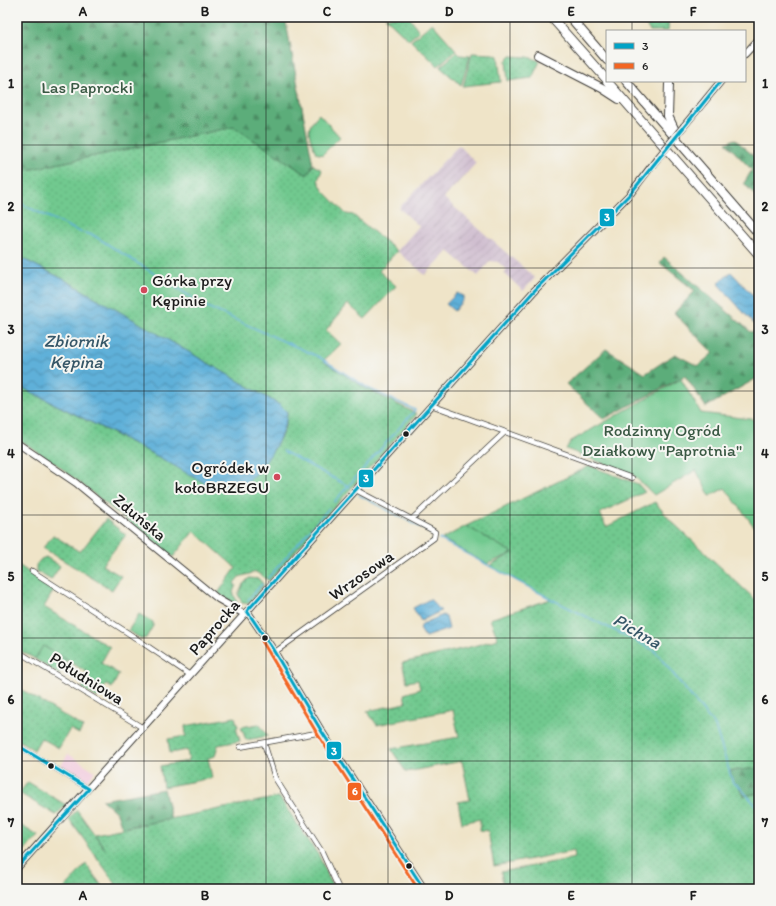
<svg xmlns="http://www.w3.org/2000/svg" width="776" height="906" font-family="Itim,sans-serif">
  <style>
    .built { fill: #f3cfe0 }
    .industrial { fill: url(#industrial-furrows) }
    .grass { fill: url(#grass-dots); stroke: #467256 }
    .forest { fill: url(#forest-firs); stroke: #3c644b }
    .garden { fill: #71c98f; stroke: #467256 }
    .water { fill: url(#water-waves); stroke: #3d667a }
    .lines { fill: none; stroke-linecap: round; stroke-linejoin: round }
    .stream { stroke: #5eb0d9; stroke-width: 1.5 }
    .street-casing { stroke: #3c3a36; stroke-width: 6 }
    .secondary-casing { stroke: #3c3a36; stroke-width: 8 }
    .highway-casing { stroke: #3c3a36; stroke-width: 10 }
    .street { stroke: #fff; stroke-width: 4.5 }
    .secondary { stroke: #fff; stroke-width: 6 }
    .highway { stroke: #fff; stroke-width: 8 }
    .secondary-bridge-casing { stroke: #3c3a36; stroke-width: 8; stroke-linecap: butt }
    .secondary-bridge { stroke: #fff; stroke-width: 6 }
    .bus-1-casing { stroke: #f6f6f2; stroke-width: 6 }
    .bus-2-casing { stroke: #f6f6f2; stroke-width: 6 }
    .bus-1 { stroke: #01a2c5; stroke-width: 3 }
    .bus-2 { stroke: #f26522; stroke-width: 3 }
    .grid { fill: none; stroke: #1c1c1c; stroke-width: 1; stroke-opacity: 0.55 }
    .poi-dot { fill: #d1495b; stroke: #f6f6f2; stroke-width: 1.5 }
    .bus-dot { fill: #1c1c1c; stroke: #f6f6f2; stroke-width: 1.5 }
    .labels { text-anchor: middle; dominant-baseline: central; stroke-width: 4; stroke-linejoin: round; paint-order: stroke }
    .park-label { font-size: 17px; fill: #3a5944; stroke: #f6f6f2 }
    .poi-label { font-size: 17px; fill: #1c1c1c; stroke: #f6f6f2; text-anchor: start }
    .street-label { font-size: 17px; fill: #1c1c1c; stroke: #f6f6f2 }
    .water-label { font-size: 18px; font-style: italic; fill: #365768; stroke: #f6f6f2 }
    .line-badge { stroke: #f6f6f2; stroke-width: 1.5 }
    .badge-label { font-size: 11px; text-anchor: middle; font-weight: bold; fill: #fff }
    .neatline { fill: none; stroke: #1c1c1c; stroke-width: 1.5 }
    .grid-label { font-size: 13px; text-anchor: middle; font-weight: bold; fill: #1c1c1c }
  </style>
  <defs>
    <pattern id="industrial-furrows" width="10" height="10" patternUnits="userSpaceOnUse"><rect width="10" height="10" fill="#cfbdcf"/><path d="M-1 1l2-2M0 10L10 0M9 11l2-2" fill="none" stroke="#b1a2b1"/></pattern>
    <pattern id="grass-dots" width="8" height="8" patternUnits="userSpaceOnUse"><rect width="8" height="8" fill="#71c98f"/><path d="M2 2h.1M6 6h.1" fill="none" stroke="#61ac7b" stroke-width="1.8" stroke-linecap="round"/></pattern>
    <pattern id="forest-firs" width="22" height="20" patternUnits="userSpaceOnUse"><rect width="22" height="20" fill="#5cad7a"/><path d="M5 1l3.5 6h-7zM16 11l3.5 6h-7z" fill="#4b8c63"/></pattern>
    <pattern id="water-waves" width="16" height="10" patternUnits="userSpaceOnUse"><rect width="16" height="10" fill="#5eb0d9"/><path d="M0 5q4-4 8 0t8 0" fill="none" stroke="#4d8eaf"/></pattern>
  </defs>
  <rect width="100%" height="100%" fill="#f6f6f2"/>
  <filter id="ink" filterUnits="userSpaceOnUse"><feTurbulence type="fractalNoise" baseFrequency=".025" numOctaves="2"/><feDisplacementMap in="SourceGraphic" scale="8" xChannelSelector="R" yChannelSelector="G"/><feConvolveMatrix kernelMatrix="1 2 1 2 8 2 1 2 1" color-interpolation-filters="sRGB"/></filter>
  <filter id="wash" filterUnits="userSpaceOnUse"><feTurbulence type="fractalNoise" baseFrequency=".012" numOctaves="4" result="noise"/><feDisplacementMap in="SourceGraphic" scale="16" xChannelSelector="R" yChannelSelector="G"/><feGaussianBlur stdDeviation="0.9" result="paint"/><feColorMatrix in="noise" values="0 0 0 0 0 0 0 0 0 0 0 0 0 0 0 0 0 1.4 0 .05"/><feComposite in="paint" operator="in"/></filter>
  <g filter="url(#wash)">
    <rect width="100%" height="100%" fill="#efe4c8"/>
    <path class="built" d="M68,754L95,771L87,781L61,766Z"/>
    <path class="industrial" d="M459,145L476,163L444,198L535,278L523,291L504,273L507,270L498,262L490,261L478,276L448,251L425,275L397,251L419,226L399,208Z"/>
    <path class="grass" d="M385,17H409L419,31L409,40Z
      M639,17H669L668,31H650Z
      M432,23L456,50L438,66L411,41Z
      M457,52L460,55L470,56L461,85L440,67Z
      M472,53L494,54L498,56L501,82L463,86Z
      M511,56L528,57L540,61L532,78L508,81L506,61Z
      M234,127L307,175L313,165L322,170L318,180L323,190L346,214L353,215L397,251L379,271L396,286L365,319L348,304L326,330L341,344L323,361L365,388L417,414L269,581L256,572L239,577L234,583L236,585L233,592L238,605L237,606L218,593L236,568L194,531L173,557L56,464L17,438V385L153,454L210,485L228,490C251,470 288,446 287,412L280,405L65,280L17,256V176L22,171Z
      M590,466L638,484L645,492L600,513L606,527L655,502L670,520L759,603V768L730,771L744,796L759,793V889H504L501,872L575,858L574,851L494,866L488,831L480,830V819L462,823L458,802L470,800L462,761L406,772L391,749L459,737L453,710L377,725L367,711L406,703L404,694L420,689L418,680L407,682L402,663L470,647L498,639L490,619L551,599L489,566L513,553L466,526Z
      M106,519L126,535L102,565L121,576L112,590L43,548L53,535L80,552Z
      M46,557L60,566L51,580L36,571V565L41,559Z
      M17,564L54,590L44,607L110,647L101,663L119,674L112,688L106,684L97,698L82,688L90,674L43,646L35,659L17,649V635L19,631L17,630Z
      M249,578L259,579L264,585L249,604L242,603L238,594L243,584Z
      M17,687L83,727L79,734L70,729L59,748L41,738L34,750L17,739Z
      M235,717L238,727L236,728L240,741L218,745L215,756L208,758L212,778L163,787L160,766L189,761L187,750L170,753L168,739L186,736L185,726Z
      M259,724L268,736L246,740L241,727Z
      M28,782L66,805L56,815L19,793Z
      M279,797L319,856L334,889H108L116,884L69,819L77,810L105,849L95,834Z
      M17,823L38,836L17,858Z
      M86,864L104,889H64Z"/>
    <path class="forest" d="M17,17H285L313,165L307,175L234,127L22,171L17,176Z
      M735,139L759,161V200L744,183L752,170L726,143Z
      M664,257L751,332L759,330V377L706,407L685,376L604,419L566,384L606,349L645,374L675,354L698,366L713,353L674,313L695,291L660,263Z
      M759,768V793L744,796L738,785L733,783L730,771Z
      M164,789L171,819L122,828L117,813L102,800Z"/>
    <path class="garden" d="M319,114L340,137L322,155L316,153C309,135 304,129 319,114Z
      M681,379L701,413L759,420V533L725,488L710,496L696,470L654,495L633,475L566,449L571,441Z
      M466,526L513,553L487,564L442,539Z
      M139,614L153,622V626L146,638L142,639L128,631Z
      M43,646L67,660L59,674L35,659Z"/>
    <path class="water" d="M17,256L65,280L280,405L287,412C288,433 253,491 229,490C209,490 172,463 153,454C108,430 62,408 17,385Z
      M731,272L759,302V321L755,325L718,284Z
      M457,293L463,296V300L454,311L446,304Z
      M430,599L441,611L421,621L413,608Z
      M443,615L446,617L449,629L425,637L420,629L422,624Z"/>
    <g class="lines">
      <path class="stream" d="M17,202L80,232L93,235L207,307L319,357L368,388L415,410L334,502
        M283,451L350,487
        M359,495L433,534
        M439,539L551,599L654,650L715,726L733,783L738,785L759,809
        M268,578L329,508
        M248,600L262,584"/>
    </g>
  </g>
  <g filter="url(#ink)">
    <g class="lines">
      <defs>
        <path id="street" d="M431,405L632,478
          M412,519L505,432
          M32,571L128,633L190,675
          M17,651L143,728
          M275,652L434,538L435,532L432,530L356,490
          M264,743L275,778L322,852L339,889
          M17,745L89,789
          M240,747L322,732"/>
        <path id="secondary" d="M745,54L759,39
          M684,126L721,81
          M17,443L76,483L218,599L244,614
          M247,611L272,648L322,732L424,889
          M17,868L535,290L630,194L657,159"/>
        <path id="highway" d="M551,17L607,80
          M570,17L607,60
          M538,55L602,88L619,99
          M607,81L759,255
          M626,81L759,234
          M669,84L668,116L677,135"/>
      </defs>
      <use href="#street" class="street-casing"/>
      <use href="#secondary" class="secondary-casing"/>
      <use href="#highway" class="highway-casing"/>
      <use href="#street" class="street"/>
      <use href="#secondary" class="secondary"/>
      <use href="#highway" class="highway"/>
      <defs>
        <path id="secondary-bridge" d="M657,159L684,126"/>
      </defs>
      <use href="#secondary-bridge" class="secondary-bridge-casing"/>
      <use href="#secondary-bridge" class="secondary-bridge"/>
      <defs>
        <path id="bus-1" d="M247,611L535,290L630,194L721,81
          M247,611L272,648L322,732L424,889
          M17,745L89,789
          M17,868L89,789"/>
        <path id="bus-2" d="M262,641L318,735L418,889"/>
      </defs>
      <use href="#bus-1" class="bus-1-casing"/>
      <use href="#bus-2" class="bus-2-casing"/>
      <use href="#bus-1" class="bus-1"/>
      <use href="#bus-2" class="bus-2"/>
    </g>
  </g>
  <path class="grid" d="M144,17V889M266,17V889M388,17V889M510,17V889M632,17V31M632,81V889M17,145H759M17,268H759M17,391H759M17,515H759M17,638H759M17,761H759"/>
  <g class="poi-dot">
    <circle cx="144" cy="290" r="4"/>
    <circle cx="277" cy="477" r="4"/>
  </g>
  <g class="bus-dot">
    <circle cx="406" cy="434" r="3.5"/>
    <circle cx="265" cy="638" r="3.5"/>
    <circle cx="51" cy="766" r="3.5"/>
    <circle cx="409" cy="866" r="3.5"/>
  </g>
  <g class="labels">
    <g class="park-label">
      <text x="87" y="87">Las Paprocki</text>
      <text x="662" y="430">Rodzinny Ogród<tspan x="662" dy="20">Działkowy "Paprotnia"</tspan></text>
    </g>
    <g class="poi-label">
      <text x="152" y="280">Górka przy<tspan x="152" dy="20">Kępinie</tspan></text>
      <text x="269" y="467" text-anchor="end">Ogródek w<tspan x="269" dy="20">kołoBRZEGU</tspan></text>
    </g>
    <g class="street-label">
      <text transform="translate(140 517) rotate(40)">Zduńska</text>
      <text transform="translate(361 575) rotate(-35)">Wrzosowa</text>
      <text transform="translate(214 627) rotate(-49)">Paprocka</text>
      <text transform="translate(87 678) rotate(32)">Południowa</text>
    </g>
    <g class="water-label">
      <text x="76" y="341">Zbiornik<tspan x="76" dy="21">Kępina</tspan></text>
      <text transform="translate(637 631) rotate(30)">Pichna</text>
    </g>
  </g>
  <g class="line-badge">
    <rect x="599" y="208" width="16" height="19" rx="4" fill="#01a2c5"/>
    <rect x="358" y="469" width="16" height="19" rx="4" fill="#01a2c5"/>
    <rect x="326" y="741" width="16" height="19" rx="4" fill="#01a2c5"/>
    <rect x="347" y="782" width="15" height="19" rx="4" fill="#f26522"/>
  </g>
  <g class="badge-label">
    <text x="607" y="221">3</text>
    <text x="366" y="482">3</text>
    <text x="334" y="755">3</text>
    <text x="355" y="795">6</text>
  </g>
  <rect width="776" height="906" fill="none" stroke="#f6f6f2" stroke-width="44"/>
  <rect x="606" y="30" width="140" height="52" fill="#f6f6f2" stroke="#9f9f9c"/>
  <rect x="614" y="43" width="20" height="6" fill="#01a2c5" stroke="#9f9f9c"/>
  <text x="642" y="50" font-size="12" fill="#1c1c1c">3</text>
  <rect x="614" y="63" width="20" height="6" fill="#f26522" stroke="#9f9f9c"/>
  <text x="642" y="70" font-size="12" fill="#1c1c1c">6</text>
  <rect x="22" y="22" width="732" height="862" class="neatline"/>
  <g class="grid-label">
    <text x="83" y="16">A</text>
    <text x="205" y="16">B</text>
    <text x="327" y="16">C</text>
    <text x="449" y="16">D</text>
    <text x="571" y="16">E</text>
    <text x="693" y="16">F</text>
    <text x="11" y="88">1</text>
    <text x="765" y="88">1</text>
    <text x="11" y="211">2</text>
    <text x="765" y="211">2</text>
    <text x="11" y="334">3</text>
    <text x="765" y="334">3</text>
    <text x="11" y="458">4</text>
    <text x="765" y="458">4</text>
    <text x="11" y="581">5</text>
    <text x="765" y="581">5</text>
    <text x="11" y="704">6</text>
    <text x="765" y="704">6</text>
    <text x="11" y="827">7</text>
    <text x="765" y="827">7</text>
    <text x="83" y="900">A</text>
    <text x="205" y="900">B</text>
    <text x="327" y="900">C</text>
    <text x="449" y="900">D</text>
    <text x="571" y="900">E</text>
    <text x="693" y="900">F</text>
  </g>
</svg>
